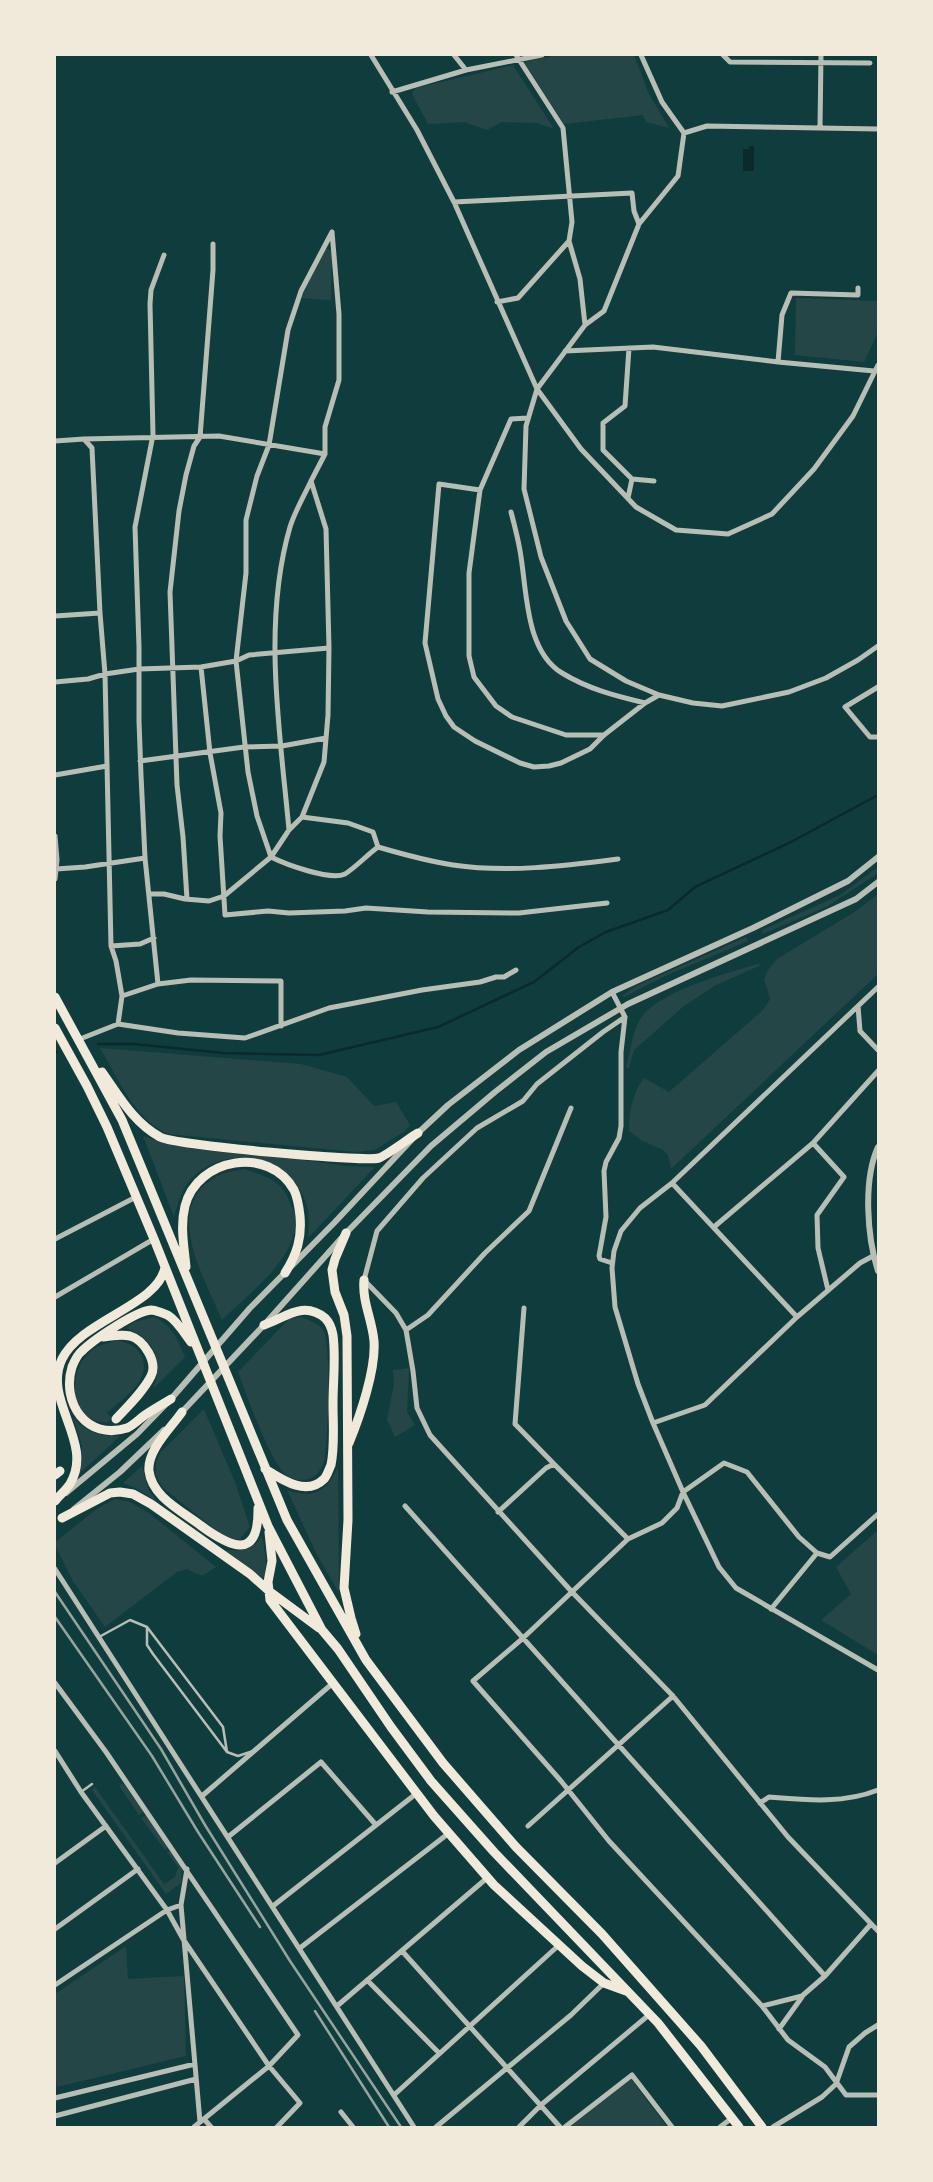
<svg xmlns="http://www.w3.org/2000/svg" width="933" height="2182" font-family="'Sofia Sans Condensed',sans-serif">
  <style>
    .green { fill: #244646 }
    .water { fill: #0a2a2b }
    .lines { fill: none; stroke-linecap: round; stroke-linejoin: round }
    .stream { stroke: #0a2a2b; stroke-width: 2.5 }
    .service { stroke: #b8beb3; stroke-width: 2.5 }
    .minor { stroke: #b8beb3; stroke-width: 5 }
    .tertiary { stroke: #b8beb3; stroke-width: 6 }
    .trunk { stroke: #f1e9da; stroke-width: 9 }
    .rail { stroke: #97a49c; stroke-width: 2.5 }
  </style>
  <rect width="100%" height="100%" fill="#0f3d3e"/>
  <path class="green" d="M558,55H634L649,94L669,128L646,122L643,115L564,124L524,62Z
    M513,65L554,129L537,123L502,122L487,130L464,122L428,124L412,94L416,88Z
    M324,248L332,250L331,300L301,298Z
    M796,298L878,301V333L864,362L795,355Z
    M878,867V873L828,906L763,934L762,930L840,895Z
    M878,894V974L671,1169L668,1155L663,1150L641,1140L629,1131C629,1111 632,1094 644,1078L669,1092L763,1010L770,999L764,979L768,970L777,959L853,913Z
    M746,937L748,941L665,976L624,997L622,996L636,986Z
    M758,964L761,965L716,985L684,1006L634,1050L629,1068H626C630,1053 632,1036 638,1023C652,992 728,973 758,964Z
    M100,1048L301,1064L347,1077L374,1106L396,1102L410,1125L405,1131L375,1150L356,1152L168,1134C134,1119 118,1078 100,1048Z
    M143,1136C191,1153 244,1153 295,1159C322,1162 348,1168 375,1167L308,1238C309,1226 310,1212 305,1200C287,1155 224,1143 191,1179C181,1190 178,1203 174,1217Z
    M244,1169C268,1177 282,1180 291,1205C293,1209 296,1215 296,1219C297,1259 248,1294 222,1320C204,1277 158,1202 222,1174C229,1171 237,1171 244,1169Z
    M153,1317C170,1322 178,1340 185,1357L153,1389C164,1360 155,1340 126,1328L135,1322Z
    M300,1317C309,1320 317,1322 323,1330C332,1342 328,1444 324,1462C321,1470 317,1476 309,1479C302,1481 292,1480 286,1475C269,1459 247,1396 238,1372L289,1319Z
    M117,1340C128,1343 137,1346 142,1357C152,1381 122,1399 107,1413L112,1418L107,1423C100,1422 93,1421 88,1417C67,1400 73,1365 92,1350C99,1345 109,1343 117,1340Z
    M409,1368L407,1412L415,1425L395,1437L387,1419L394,1385L393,1370Z
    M204,1409L235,1482L250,1527L240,1539L232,1540L222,1535L162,1487L156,1475V1462L160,1453Z
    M73,1417C84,1431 101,1437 120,1436L79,1474L82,1446Z
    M142,1466L149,1491L158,1502L135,1488L123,1483Z
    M338,1467L339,1593L316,1553L287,1490C314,1499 326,1492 338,1467Z
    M115,1499L130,1502L149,1513L216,1567L202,1576L187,1569L177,1572L105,1627L73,1581L55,1545V1542L98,1508Z
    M878,1530V1655L821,1620L851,1594L836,1567Z
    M262,1536L266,1558L265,1577L263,1578L223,1550C240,1551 252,1552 262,1536Z
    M123,1783L144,1812L139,1815L119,1786Z
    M95,1787L164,1884L175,1877L178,1867L167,1852L171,1850L182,1866L181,1883L166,1894L92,1790Z
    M146,1815L168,1847L165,1850L141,1818Z
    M126,1946L128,1979L184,1976L186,2056L57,2087L55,2075V1994Z
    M631,2079L667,2127H572L569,2124Z"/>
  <path class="water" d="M749,146H754V171H743V149H749Z"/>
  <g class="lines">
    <path class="stream" d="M98,1044H134L223,1053L319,1055L438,1027L534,982L579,947L606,932L668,910L695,887L791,842L878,795
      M55,1052H57"/>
    <path class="service" d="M147,1628V1645L153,1654L227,1752L238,1756L253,1751
      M99,1637L130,1620L147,1627L223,1727L227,1752
      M81,1792L92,1784"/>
    <path class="minor" d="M371,55L417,130L454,202L537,389L585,325L604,311L639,224L678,176L684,133L662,102L641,55
      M454,55L466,70
      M723,55L730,62L870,63
      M392,92L466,70L542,55
      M820,128L821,55
      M684,133L707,126L878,129
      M454,202L632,193L634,211L639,224
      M332,232L301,291L288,330L269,445L257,476L246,520V573L236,661L248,772L257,816L271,857C285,864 330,881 345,874C356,867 367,855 378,847
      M569,241L580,279L585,325
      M497,302L518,298L569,241L572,222L563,128L516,55
      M565,351L653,347L778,362L874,371
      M778,362L782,315L791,293L858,295V288
      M878,365L853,416L814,469L772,514L728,534L676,530L636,507L581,449L537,389L526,426L524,489L541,557L566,621L590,659L626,681L659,695L693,703L722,706L789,692L826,678L858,660L878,646
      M528,418L511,419L480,490L469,573V656L474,677L496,706L512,717L566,735H604
      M84,439L219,436L325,454
      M55,441L84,439L92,448L100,613L105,674L111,946L116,961L122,996L118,1024
      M632,479L654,481
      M480,490L439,484L425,643L438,699L446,716L454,727L475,741L520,763L534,767L549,766L561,763L590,749L604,735L645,703L659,695
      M628,498L632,479L603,450V423L625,406L629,348
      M511,512C515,527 519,542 521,557C527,594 526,651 562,673C588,689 616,696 645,703
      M55,616L100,613
      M201,667L210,753L221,813L220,836L225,915L268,911L289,913L345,911L366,908L428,912L519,913L607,903
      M55,682L88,679L105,674L139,669L201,667L236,661L249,655L329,648
      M878,687L845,707L870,737H878
      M140,761L244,747L282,746L326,738
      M55,775L107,766
      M302,817L348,823L373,832L378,847C402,854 427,861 453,865C507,873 563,866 618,859
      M289,830C280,732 262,623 290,527C295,511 304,496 311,481
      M55,836L57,860L55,879
      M56,869L85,867L145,858
      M149,894H164L185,899L209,901L224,896L271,857L289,830L302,817L324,762L328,715L329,648L326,529L311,481L325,454V427L339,380V314L332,232
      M187,899L183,837L177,785L170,592L179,511L186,475L194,446L200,437L213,270V244
      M111,946L140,944L154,938
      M158,984L145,858L141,775L139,721V647L135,527L153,435L150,304L151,290L164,255
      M878,987L672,1183L640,1208L621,1231L614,1251L612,1268L615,1307L638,1384L653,1423L683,1492L719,1567L736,1588L878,1670
      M612,992L625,1017L621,1052V1126L619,1138L606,1162L604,1171L606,1217L599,1256L600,1259L612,1263
      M122,996L158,984L191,980L281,981V1026
      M858,1006L860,1031L878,1050
      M625,1017L603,1032L537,1084L523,1101L477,1128L423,1178L377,1231L364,1280L396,1313L406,1330L413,1371L417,1408L430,1435L572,1592L673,1696L788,1837L878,1931
      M118,1024L178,1033L245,1038L329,1008L422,990L480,982L496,977H504L516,970
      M80,1039L118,1024
      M813,1143L844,1177L817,1215L818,1248L828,1290
      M672,1183L797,1317
      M714,1227L813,1143L878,1071
      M55,1239L136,1197
      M55,1297L154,1239
      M524,1308L515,1424L554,1464
      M406,1330L428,1315L485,1253L529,1211L571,1108
      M653,1423L705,1405L797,1317L860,1263L873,1256
      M405,1506L825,1976
      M498,1512L546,1468L554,1464L628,1539
      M55,1569L414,2127
      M771,1609L817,1553
      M55,1683L106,1752L298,2035L269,2066L194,2127
      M55,1751L81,1792L167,1910L183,1939L269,2066L300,2103L277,2127
      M202,1796L333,1683
      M760,1803L769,1797C806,1800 843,1804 878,1790
      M528,1826L673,1696
      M228,1837L321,1762L376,1825
      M55,1863L106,1826
      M187,1869L181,1905L200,2122
      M273,1906L417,1793
      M871,1924L825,1976L802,1996L762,2006L609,1841L561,1781L473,1681L522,1639L628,1539L662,1523L677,1508L683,1492L724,1463L747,1472L799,1537L817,1553L830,1557L878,1514
      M55,1929L138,1869
      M300,1948L449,1833
      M402,1951L560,2127
      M367,1980L439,2053
      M55,1985L167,1910L181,1905
      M337,2006L487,1878
      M762,2006L788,2040L825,2067L846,2095H878
      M779,2029L802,1997
      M394,2095L559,1945
      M55,2098L195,2064
      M341,2112L353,2127
      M55,2116L196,2079
      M204,2119L211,2127
      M436,2127L571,2015L604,1983
      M519,2127L541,2105L650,2014
      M565,2127L632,2075L672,2127
      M720,2127L732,2118
      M773,2127L822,2097L836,2084L849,2047L865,2033L878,2025"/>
    <path class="tertiary" d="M878,1147C863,1180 867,1237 878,1271
      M180,1414L264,1325L346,1233L431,1146L495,1092L546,1052L628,1004L856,899L878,882
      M66,1493L137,1434L171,1399L250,1308L335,1222L418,1133L448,1105L519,1050L612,992L753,928L848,881L878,857
      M74,1509L120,1472L164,1430"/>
    <path class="trunk" d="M55,997L122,1120L287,1520L366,1660L443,1763L516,1847L602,1934L701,2046L762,2127
      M55,1028L87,1086L107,1127L154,1239L268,1526L322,1630L338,1649L391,1727L431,1781L494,1852L658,2023L739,2127
      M102,1072C119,1096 133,1122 160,1137C173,1145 362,1162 379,1158C384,1157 411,1137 418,1133
      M346,1233L335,1259L332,1270L335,1292L344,1315L347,1336L348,1520L344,1588L351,1618L356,1634
      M186,1267C184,1246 180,1226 185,1206C197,1158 269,1145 294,1190C298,1198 299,1207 300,1216C302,1238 297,1254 285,1273
      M264,1325C285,1318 303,1300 325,1318C329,1322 332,1329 333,1335C336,1357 333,1381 333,1404C333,1424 335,1446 331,1465C329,1469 327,1476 324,1479C306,1497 281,1479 265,1469
      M103,1337C112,1336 121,1334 130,1336C144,1340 158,1362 151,1376C143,1392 128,1406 116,1419
      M171,1399C163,1404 154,1409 145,1415C139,1419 134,1425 127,1428C87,1441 61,1403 72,1367C74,1362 78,1354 82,1351C93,1340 136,1311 151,1310C155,1310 166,1314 169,1316C177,1321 185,1334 191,1342
      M182,1412C171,1428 147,1450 149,1471C152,1497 182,1511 200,1525C230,1547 259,1562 258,1508
      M349,1443C360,1416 376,1370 374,1341C372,1319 362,1302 364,1280
      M55,1475L60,1471
      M55,1501C60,1495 66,1490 70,1484C95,1442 42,1401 62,1359C81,1320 159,1305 165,1267
      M62,1518L110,1493L120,1492L133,1494L151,1504L250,1574L269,1591L319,1628
      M269,1532L272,1561L268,1582L270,1600L434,1816L494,1885L582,1966L604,1983L626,1991"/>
    <path class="rail" d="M55,1592L161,1749L205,1825L290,1961L401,2127
      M55,1617L152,1756L198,1832L260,1927
      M315,2011L389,2127"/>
  </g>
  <rect width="933" height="2182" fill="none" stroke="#f1e9da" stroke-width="112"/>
</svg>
